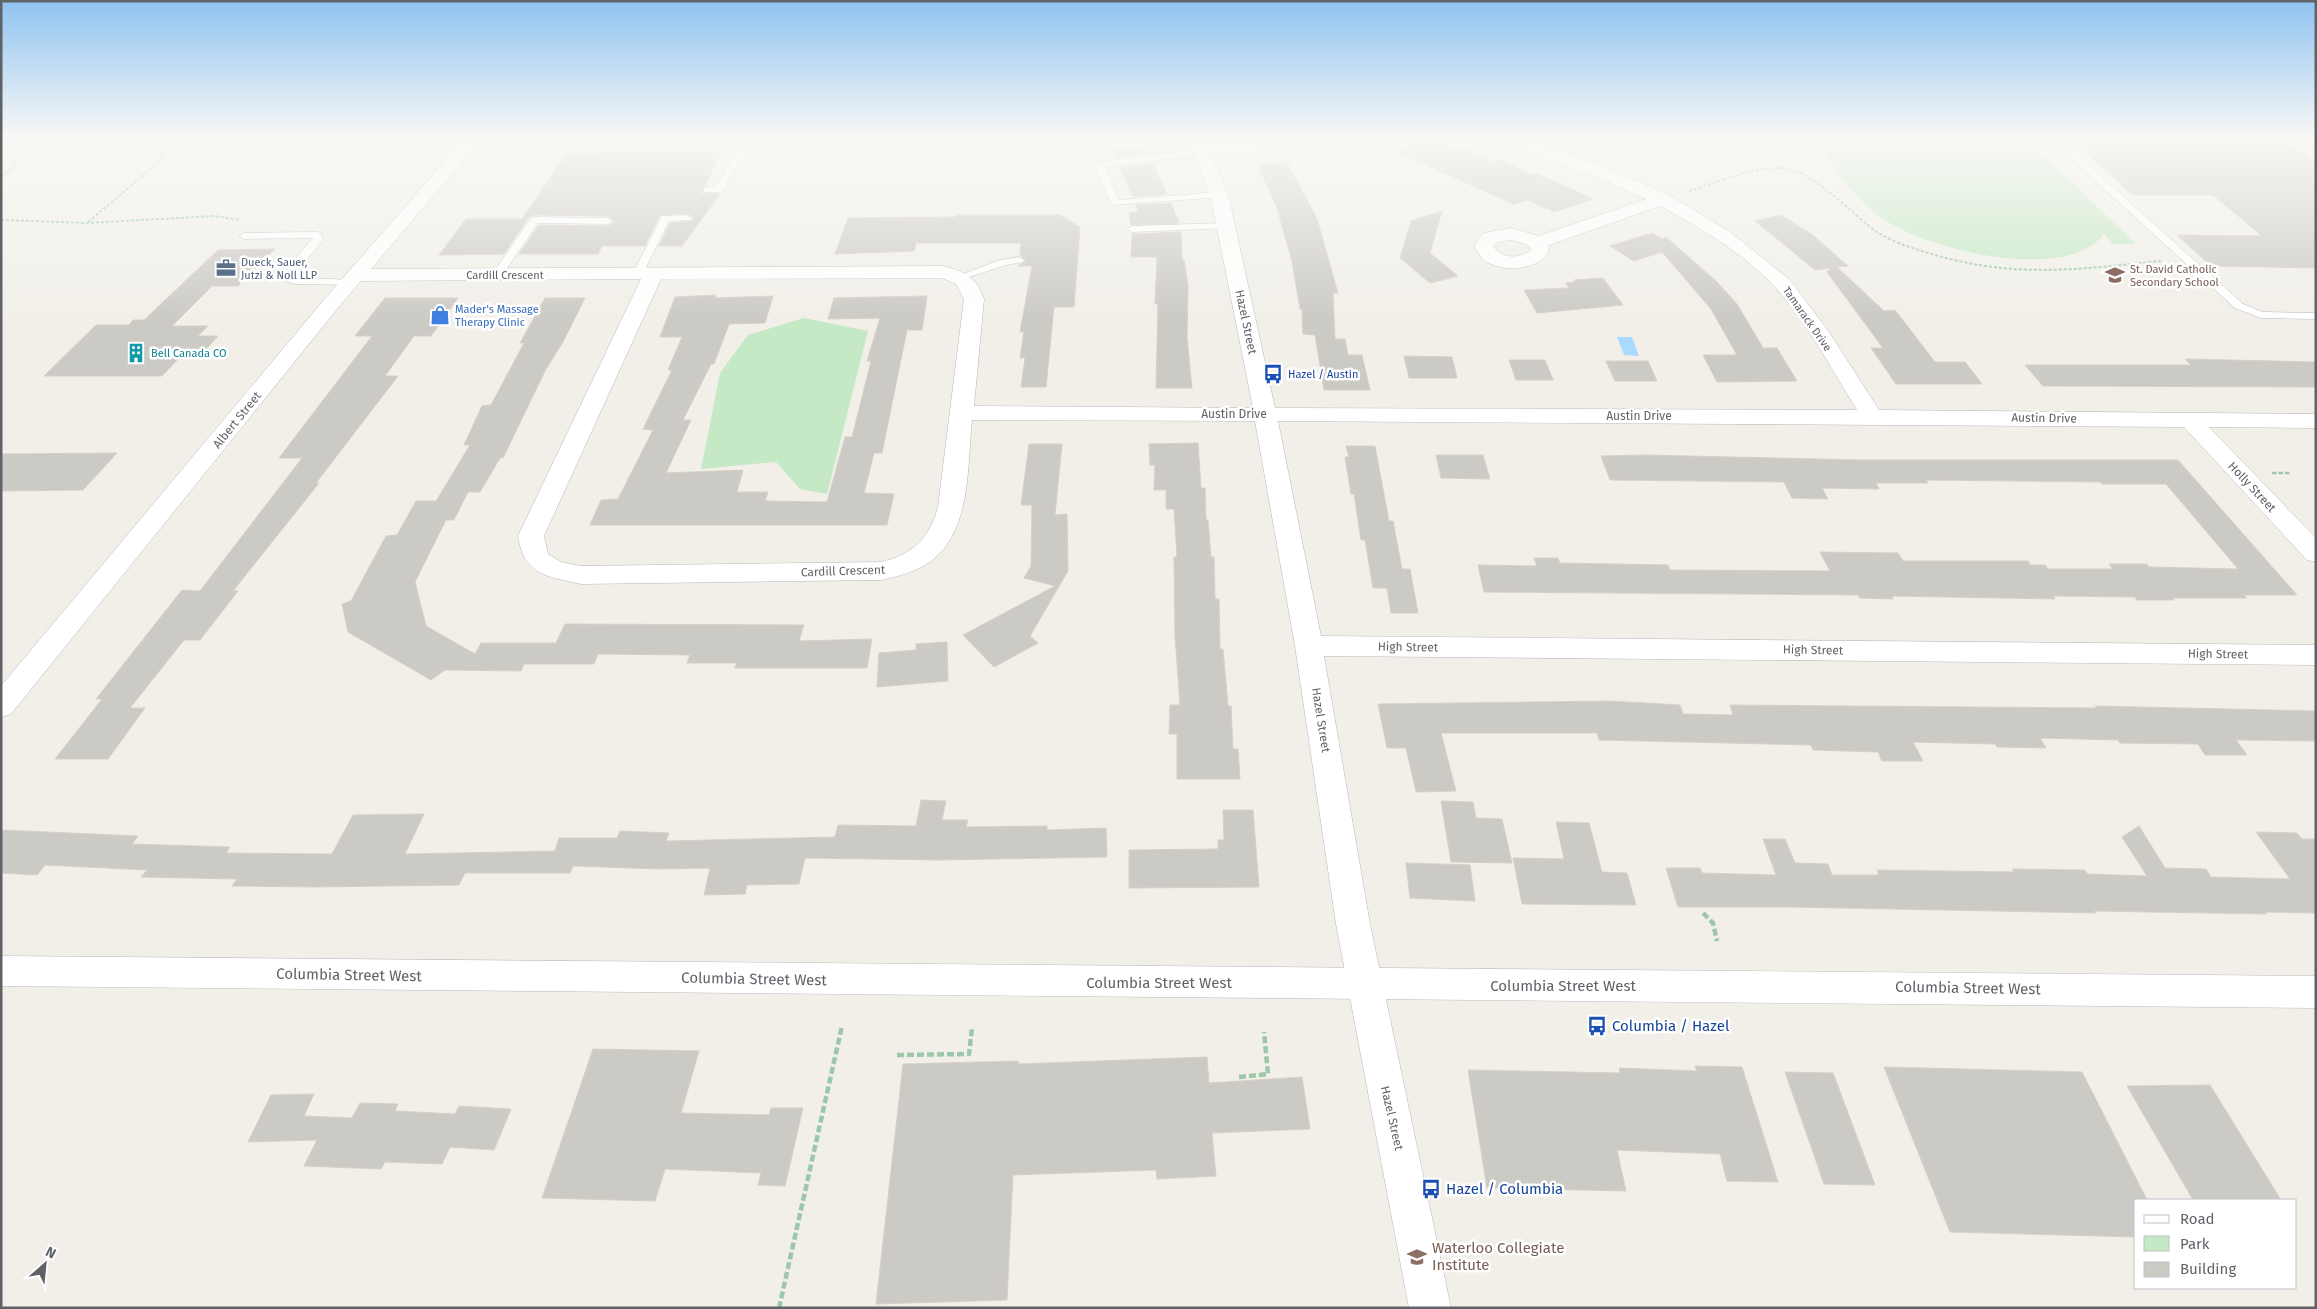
<svg xmlns="http://www.w3.org/2000/svg" width="2317" height="1309" font-family="'Fira Sans',sans-serif">
  <style>
    .green { fill: #c5e8c5 }
    .water { fill: #aadaff }
    .building { fill: #cccac5; stroke: #d6d1c6 }
    .lines { fill: none; stroke-linecap: round; stroke-linejoin: round }
    .service-casing { stroke: #b5b8bc; stroke-width: 1 }
    .minor-casing { stroke: #b5b8bc; stroke-width: 1 }
    .tertiary-casing { stroke: #b5b8bc; stroke-width: 1 }
    .secondary-casing { stroke: #b6babf; stroke-width: 1 }
    .path-far2 { stroke: #9cc7a9; stroke-width: 2; stroke-dasharray: 3 2; stroke-linecap: butt }
    .path-far1 { stroke: #9cc7a9; stroke-width: 2.5; stroke-dasharray: 4.5 2; stroke-linecap: butt }
    .path { stroke: #9cc7a9; stroke-width: 4.5; stroke-dasharray: 7 3; stroke-linecap: butt }
    .service { fill: #fff; fill-rule: evenodd }
    .minor { fill: #fff; fill-rule: evenodd }
    .tertiary { fill: #fff; fill-rule: evenodd }
    .secondary { fill: #fff; fill-rule: evenodd }
    .labels { text-anchor: middle; dominant-baseline: central; stroke-width: 5; stroke-linejoin: round; paint-order: stroke }
    .far-service-label { font-size: 11px; fill: #4e5e75; stroke: #fff; text-anchor: start }
    .far-education-label { font-size: 11px; fill: #785e54; stroke: #fff; text-anchor: start }
    .far-street-label { font-size: 11px; fill: #5f6368; stroke: #fff }
    .far-shop-label { font-size: 11px; fill: #366cbe; stroke: #fff; text-anchor: start }
    .far-culture-label { font-size: 11px; fill: #0d838f; stroke: #fff; text-anchor: start }
    .far-transit-label { font-size: 11px; fill: #164399; stroke: #fff; text-anchor: start }
    .street-label { font-size: 12px; fill: #5f6368; stroke: #fff }
    .near-street-label { font-size: 15px; fill: #5f6368; stroke: #fff }
    .near-transit-label { font-size: 15px; fill: #164399; stroke: #fff; text-anchor: start }
    .near-education-label { font-size: 15px; fill: #785e54; stroke: #fff; text-anchor: start }
  </style>
  <rect width="100%" height="100%" fill="#f1efe8"/>
  <path class="green" d="M1813,137H2024L2136,244H2113L2104,234C2066,285 1922,249 1879,216C1852,196 1833,164 1813,137Z
    M804,318L868,331L827,494L800,489L776,462L701,469L720,373L748,335Z"/>
  <path class="water" d="M1617,337H1632L1639,356L1624,355Z"/>
  <path class="building" d="M1396,137H1434L1454,149L1461,147L1493,162L1499,159L1532,175L1536,173L1593,199L1554,212L1548,208L1545,209L1529,200L1513,204L1395,151L1412,147Z
    M2136,137H2281L2316,163V268L2211,266L2177,235L2262,236L2213,195H2133L2071,139H2138Z
    M1143,149L1145,154L1116,158L1114,152Z
    M721,152L705,186L703,187L702,194H720L682,246H659L670,223L692,221L693,217L686,213L660,215L645,246H602L598,254H519L539,225L608,226L615,222L608,216L535,215L529,217L504,254L439,255L466,219H522L567,153Z
    M1287,162L1317,219L1338,293H1333L1335,339H1345L1348,355H1362L1370,390H1324L1315,335L1303,334L1302,309H1300L1292,261L1277,208L1257,164Z
    M1149,163L1153,164L1167,194L1133,197L1120,167Z
    M1171,203L1179,223L1131,225L1129,213L1139,212L1136,205Z
    M1442,211L1430,253L1458,276L1430,283L1400,258L1411,221Z
    M957,215H1060L1080,227L1074,307H1054L1046,387H1021L1025,358H1020L1024,332H1020L1032,266H1018L1026,261L1020,255L1021,243H916L914,251L835,254L848,218L956,217Z
    M1781,215L1813,235L1848,266L1837,267L1884,311L1895,310L1935,362H1965L1982,384H1896L1871,348H1883L1827,272L1831,268L1815,270L1755,221Z
    M1181,232L1182,260H1184L1188,285L1187,338L1192,388H1156L1158,304H1155L1157,257H1131L1132,234Z
    M1652,233L1663,239L1666,237L1717,282L1737,304L1763,348H1777L1797,381L1717,382L1703,355H1737L1711,309L1662,252L1634,261L1610,246Z
    M275,249L238,286H212L172,326H208L198,336H218L198,358H179L162,376H44L96,325H129L133,320H144L218,250Z
    M1603,278L1623,305L1537,313L1524,290L1569,288L1566,283L1575,282L1574,280Z
    M716,295L715,298L773,296L765,323L729,324L714,364H711L683,420H691L666,473L743,470L737,492H768L765,501L827,502L845,437H852L871,361H867L880,318L828,319L834,298L927,296L922,330H907L882,453H874L864,493L894,494L887,525H590L601,500L618,499L653,430L643,429L672,370H668L682,337H660L675,297Z
    M385,298H458L431,336H414L385,376H398L316,483H319L233,591H238L200,640H184L130,708H145L108,759H55L102,699H96L182,590L200,591L302,458H279L372,336H355Z
    M545,298H585L563,342L546,369L503,458H500L480,492H468L454,520H446L415,582L426,626L475,654L481,643H556L565,624L804,625L799,641L872,639L867,668H735L737,663H687L690,655L598,654L594,664H524L521,671L445,670L431,680L348,632L342,604L351,601L386,536L397,535L416,501H436L470,445H464L482,406L491,405L524,343H520Z
    M1404,356L1452,357L1457,378H1409Z
    M2185,359L2316,362V387L2043,386L2025,365H2191Z
    M1509,360H1545L1553,380H1516Z
    M1606,361H1648L1657,381H1615Z
    M1198,443L1201,488H1205L1206,520H1208L1211,557H1214L1215,599H1219L1220,649H1223L1228,706H1231L1233,749H1238L1240,779H1177V734H1169L1170,705H1180L1175,636L1174,557H1177L1174,509H1166V490H1154L1155,465H1150L1149,444Z
    M1029,444H1062L1055,515L1067,514L1068,571L1030,636L1038,643L994,667L963,635L1055,586L1024,578L1031,566L1032,505H1021Z
    M1346,446H1375L1389,521H1393L1402,569H1410L1418,613H1391L1387,588H1373L1365,540H1361L1354,494H1351L1345,457H1349Z
    M117,453L83,490L1,491V454Z
    M1436,455H1483L1490,479L1441,478Z
    M1645,455L1862,460H2178L2297,595H2244L2247,598H2172L2174,600H2137L2135,597L2053,596L2055,599L1892,596L1893,599L1860,598L1858,595L1484,592L1478,565L1537,566L1534,558H1558L1560,563L1668,565L1670,570L1830,571L1820,552L1898,553L1903,561H2028L2030,565H2045L2048,569H2113L2109,564H2147L2149,567L2238,569L2166,484H2102L2100,482L1926,480L1928,483H1876L1879,489L1822,488L1828,499L1792,498L1784,482L1610,480L1601,456Z
    M947,642L948,681L877,687L879,653L916,650V644Z
    M1609,701L1680,705L1683,714L1733,715L1730,705L2097,708L2095,706L2316,711V741L2236,740L2247,755H2205L2198,744L2120,743L2118,740L2040,738L2046,748L1997,747L1995,744L1913,742L1923,761H1882L1878,752L1813,750L1811,745L1599,740L1597,733H1441L1456,791L1416,792L1406,748H1387L1378,704Z
    M921,800L946,801L942,820H968L966,827L1047,826V830L1106,828L1107,857L941,860L805,858L799,884L747,885L745,894L704,895L710,868L660,869L573,866L570,873H465L459,885L314,887L232,886L237,879L141,877L147,870L45,865L37,875L1,873V830L138,836L132,844L230,847L226,853L332,854L353,815L424,814L405,854L555,851L559,838H617L620,831L669,833L666,841L835,837L838,825L916,826Z
    M1441,801L1473,802L1476,818L1502,819L1512,863L1451,862Z
    M1223,810H1253L1259,887L1129,888V850L1218,849V840H1224Z
    M1556,822L1589,823L1602,872L1627,873L1636,905L1522,904L1513,858L1564,859Z
    M2139,826L2165,868L2206,869L2211,877L2290,879L2256,832L2297,833L2302,839H2316V916L2313,913L2265,912L2266,914L2094,911L2096,913L1789,907H1678L1666,868H1700L1702,873L1776,875L1763,839H1785L1795,863L1828,864L1832,875H1879L1877,870L2014,872L2012,869L2085,870L2087,874L2147,876L2122,837Z
    M1406,863L1470,865L1475,901L1410,898Z
    M593,1049L699,1051L681,1113L769,1115L771,1108H803L785,1186L758,1185L761,1173L665,1169L655,1201L542,1198Z
    M1207,1057L1209,1083L1302,1077L1310,1129L1212,1133L1216,1176L1157,1179L1156,1170L1013,1175L1007,1300L876,1304L903,1064L1018,1061V1064Z
    M1695,1066L1742,1067L1778,1182L1727,1181L1720,1154L1617,1150L1626,1191L1487,1188L1468,1070L1620,1073L1619,1068L1697,1071Z
    M1884,1067L2082,1072L2147,1200H2136V1237L1950,1232Z
    M1785,1072L1833,1073L1875,1185L1824,1184Z
    M2210,1085L2281,1200H2193L2127,1086Z
    M314,1094L304,1116L352,1118L360,1103L398,1104L395,1111L455,1114L459,1106L511,1109L494,1150L450,1147L442,1164L385,1162L381,1169L304,1166L317,1140L248,1142L271,1095Z"/>
  <g class="lines">
    <defs>
      <path id="service" d="M753,137H765L748,148L722,192H704V188L716,187L741,144Z
        M767,137H780L815,149L1014,148L1019,151L1014,154L815,155L786,147Z
        M1080,137H1089L1092,146L1181,137L1198,139L1193,142L1089,152L1084,149Z
        M2047,137H2057L2243,304L2263,312L2316,313V319L2261,318L2235,308Z
        M1201,149L1204,150V154L1105,167L1119,200L1219,192L1224,195L1222,197L1112,205L1094,165L1099,162Z
        M686,215L691,218L690,220L669,221L642,275L637,278L633,277L632,275L662,216Z
        M535,217L608,218L613,221L608,224L538,223L501,277H493V273L531,218Z
        M1226,223L1230,224V228L1132,232L1127,229L1132,226Z
        M317,232L321,233L323,240L292,277L350,280L355,283L354,285L295,284L281,280V276L313,238L244,239L239,236L244,233Z
        M1019,257L1024,260L1023,262L1006,265L960,280L955,277L1000,260Z"/>
      <path id="minor" d="M1184,137H1201L1206,146L1289,137H1347L1339,142L1212,156L1229,198L1275,408L1857,410C1831,369 1808,323 1775,287C1745,254 1699,227 1660,206L1549,245L1548,253C1536,271 1502,272 1485,261C1480,258 1477,250 1474,245L1484,233L1511,228L1539,236L1646,199L1597,177L1500,141L1498,137H1523L1609,169L1669,195L1730,232L1790,280L1829,332L1879,410L2316,414V428L2209,427L2316,538V562L2307,560L2184,427L1278,421L1321,636L2316,645V665L1324,656L1370,924L1451,1308H1409L1336,924L1295,646L1255,421L972,420C967,465 972,530 931,561C917,572 898,576 881,580L581,584C547,576 524,576 518,536L641,279L356,281L349,279L346,275L349,271L356,269L943,266C964,271 977,278 984,299L974,406L1253,408L1211,198L1196,159ZM1511,240L1526,244L1531,248L1530,251C1517,259 1502,259 1493,246L1497,242ZM942,278L956,284L964,299L938,507C930,538 912,555 881,562L581,566L561,562L548,554L544,536L661,279Z"/>
      <path id="tertiary" d="M466,137H483L337,309L11,714L1,717V686L323,301Z"/>
      <path id="secondary" d="M1,956L2316,976V1008L1,986Z"/>
    </defs>
    <use href="#service" class="service-casing"/>
    <use href="#minor" class="minor-casing"/>
    <use href="#tertiary" class="tertiary-casing"/>
    <use href="#secondary" class="secondary-casing"/>
    <path class="path-far2" d="M2300,137L2316,149
      M1,176L13,168L17,157
      M1689,191C1718,182 1750,168 1780,168C1812,168 1851,214 1877,232C1889,240 1908,247 1922,251C2008,279 2073,270 2161,261
      M1,220L87,223L214,216L240,220
      M88,222L164,158L165,154L111,155L132,137"/>
    <path class="path-far1" d="M2272,473H2291"/>
    <path class="path" d="M1703,913L1713,923L1717,941
      M897,1055L969,1054L972,1028
      M1239,1077L1268,1074L1264,1032
      M779,1308L842,1026"/>
    <use href="#service" class="service"/>
    <use href="#minor" class="minor"/>
    <use href="#tertiary" class="tertiary"/>
    <use href="#secondary" class="secondary"/>
  </g>
  <linearGradient id="sky" x2="0" y2="1"><stop stop-color="#8fc3f1"/><stop offset="0.43" stop-color="#f9f8f5"/><stop offset="1" stop-color="#f9f8f5" stop-opacity="0"/></linearGradient>
  <rect width="2317" height="321" fill="url(#sky)"/>
  <defs>
    <symbol id="office-bare" viewBox="-9 -9 18 18"><path d="M-6-3h4V-5.5h4V-3h4V5H-6ZM-1-4.5V-3h2v-1.5ZM-6 0V1H6V0Z" fill="#5c6f8a" stroke="#fff" stroke-width="2.5" paint-order="stroke"/></symbol>
    <symbol id="school-bare" viewBox="-9 -9 18 18"><path d="M0-5L7-2L0 1L-7-2ZM-4 1L0 2.5L4 1V4Q0 6-4 4Z" fill="#8d6e63" stroke="#fff" stroke-width="2.5" paint-order="stroke"/></symbol>
    <symbol id="shop-bare" viewBox="-9 -9 18 18"><path d="M-5-2.5h2.3a2.7 3.5 0 0 1 5.4 0H5L5.5 6h-11ZM-1.5-2.5h3a1.5 2.3 0 0 0-3 0Z" fill="#3f7fe0" stroke="#fff" stroke-width="2.5" paint-order="stroke"/></symbol>
    <symbol id="building-bare" viewBox="-9 -9 18 18"><path d="M-4-6H4V6H1V3H-1V6H-4ZM-2.5-4.3h1.7v1.8h-1.7ZM.8-4.3h1.7v1.8H.8ZM-2.5-1h1.7V.8h-1.7ZM.8-1h1.7V.8H.8Z" fill="#0f9aa8" stroke="#fff" stroke-width="2.5" paint-order="stroke"/></symbol>
    <symbol id="bus-bare" viewBox="-9 -9 18 18"><path d="M-5-6H5V4H4V6H2V4H-2V6H-4V4H-5ZM-3.5-4V0h7V-4ZM-3.5 1.2v1.5H-2V1.2ZM2 1.2v1.5H3.5V1.2Z" fill="#1a4fb4" stroke="#fff" stroke-width="2.5" paint-order="stroke"/></symbol>
  </defs>
  <g fill-rule="evenodd">
    <use href="#office-bare" x="212" y="254" width="28" height="28"/>
    <use href="#school-bare" x="2101" y="261" width="28" height="28"/>
    <use href="#shop-bare" x="426" y="301" width="28" height="28"/>
    <use href="#building-bare" x="122" y="339" width="28" height="28"/>
    <use href="#bus-bare" x="1259" y="360" width="28" height="28"/>
    <use href="#bus-bare" x="1583" y="1012" width="28" height="28"/>
    <use href="#bus-bare" x="1417" y="1175" width="28" height="28"/>
    <use href="#school-bare" x="1403" y="1243" width="28" height="28"/>
  </g>
  <g class="labels">
    <g class="far-service-label">
      <text x="241" y="262">Dueck, Sauer,<tspan x="241" dy="13">Jutzi &amp; Noll LLP</tspan></text>
    </g>
    <g class="far-education-label">
      <text x="2130" y="269">St. David Catholic<tspan x="2130" dy="13">Secondary School</tspan></text>
    </g>
    <g class="far-street-label">
      <text x="505" y="275">Cardill Crescent</text>
      <text transform="translate(1807 319) rotate(55)">Tamarack Drive</text>
    </g>
    <g class="far-shop-label">
      <text x="455" y="309">Mader's Massage<tspan x="455" dy="13">Therapy Clinic</tspan></text>
    </g>
    <g class="far-culture-label">
      <text x="151" y="353">Bell Canada CO</text>
    </g>
    <g class="far-transit-label">
      <text x="1288" y="374">Hazel / Austin</text>
    </g>
    <g class="street-label">
      <text transform="translate(1246 322) rotate(78)">Hazel Street</text>
      <text x="1234" y="414">Austin Drive</text>
      <text x="1639" y="416">Austin Drive</text>
      <text transform="translate(2044 418) rotate(1)">Austin Drive</text>
      <text transform="translate(237 420) rotate(-51)">Albert Street</text>
      <text transform="translate(2252 487) rotate(47)">Holly Street</text>
      <text transform="translate(843 571) rotate(-2)">Cardill Crescent</text>
      <text transform="translate(1408 647) rotate(1)">High Street</text>
      <text transform="translate(1813 650) rotate(1)">High Street</text>
      <text transform="translate(2218 654) rotate(1)">High Street</text>
      <text transform="translate(1321 720) rotate(81)">Hazel Street</text>
      <text transform="translate(1392 1118) rotate(77)">Hazel Street</text>
    </g>
    <g class="near-street-label">
      <text transform="translate(349 975) rotate(1)">Columbia Street West</text>
      <text transform="translate(754 979) rotate(1)">Columbia Street West</text>
      <text x="1159" y="983">Columbia Street West</text>
      <text x="1563" y="986">Columbia Street West</text>
      <text transform="translate(1968 988) rotate(1)">Columbia Street West</text>
    </g>
    <g class="near-transit-label">
      <text x="1612" y="1026">Columbia / Hazel</text>
      <text x="1446" y="1189">Hazel / Columbia</text>
    </g>
    <g class="near-education-label">
      <text x="1432" y="1248">Waterloo Collegiate<tspan x="1432" dy="17">Institute</tspan></text>
    </g>
  </g>
  <rect width="2317" height="1309" fill="none" stroke="#5f6368" stroke-width="5"/>
  <rect x="2134" y="1199" width="162" height="90" fill="#ffffff" stroke="#bfc1c3"/>
  <rect x="2144" y="1215" width="25" height="8" fill="#ffffff" stroke="#bfc1c3"/>
  <text x="2180" y="1224" font-size="15" fill="#5f6368">Road</text>
  <rect x="2144" y="1236" width="25" height="15" fill="#c5e8c5" stroke="#bfc1c3"/>
  <text x="2180" y="1249" font-size="15" fill="#5f6368">Park</text>
  <rect x="2144" y="1262" width="25" height="15" fill="#cccac5" stroke="#bfc1c3"/>
  <text x="2180" y="1274" font-size="15" fill="#5f6368">Building</text>
  <g transform="translate(45 1264) rotate(27)" stroke="#ffffff" stroke-width="4" paint-order="stroke">
  <path d="M0-4L9 19L0 12L-9 19Z" fill="#5f6368"/>
  <text y="-8" font-size="14" font-weight="bold" text-anchor="middle" fill="#5f6368">N</text>
  </g>
</svg>
